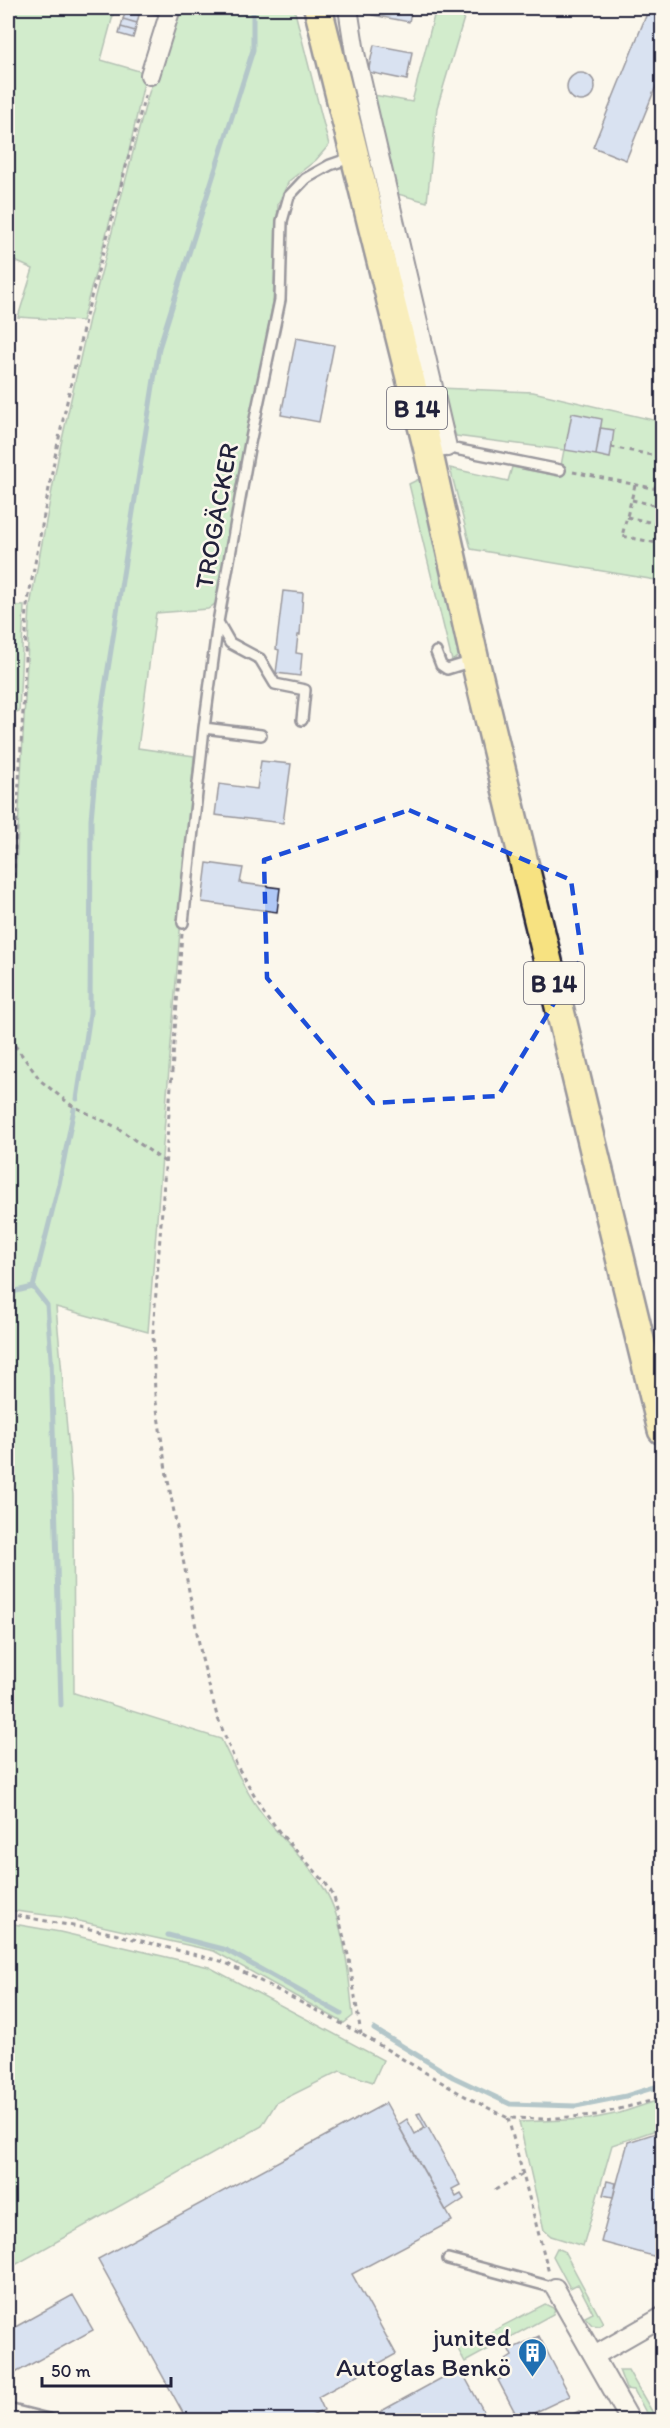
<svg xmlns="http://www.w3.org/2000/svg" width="670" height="2428" font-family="Itim,sans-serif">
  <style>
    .green { fill: #9fdda5; stroke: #608070; stroke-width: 1.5 }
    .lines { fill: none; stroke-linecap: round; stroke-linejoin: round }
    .stream { stroke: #5c8a9d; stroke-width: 5 }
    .building { fill: #b0c8f6; stroke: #22223b; stroke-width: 1.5 }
    .service-casing { stroke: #22223b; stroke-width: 14 }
    .minor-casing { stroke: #22223b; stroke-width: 22 }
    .primary-casing { stroke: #22223b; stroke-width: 32 }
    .path { stroke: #22223b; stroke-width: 3; stroke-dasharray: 4.5 4.5; stroke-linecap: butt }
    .service { stroke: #fbf7ec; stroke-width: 9 }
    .minor { stroke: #fbf7ec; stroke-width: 18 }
    .primary { stroke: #f7e281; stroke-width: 27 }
    .marked { fill: none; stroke: #1d4ed8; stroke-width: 4.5; stroke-dasharray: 12 8; stroke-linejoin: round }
    .labels { text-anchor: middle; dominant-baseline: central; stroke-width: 5; stroke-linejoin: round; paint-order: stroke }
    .shield { fill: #fbf7ec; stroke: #636270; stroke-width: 1.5 }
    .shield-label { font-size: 24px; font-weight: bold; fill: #22223b }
    .street-label { font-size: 26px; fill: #22223b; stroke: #fbf7ec }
    .poi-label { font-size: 26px; fill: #22223b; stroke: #fbf7ec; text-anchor: end }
  </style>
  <rect width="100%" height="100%" fill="#fbf7ec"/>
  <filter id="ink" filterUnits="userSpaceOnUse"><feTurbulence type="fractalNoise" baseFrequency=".0167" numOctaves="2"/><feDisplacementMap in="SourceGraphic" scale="12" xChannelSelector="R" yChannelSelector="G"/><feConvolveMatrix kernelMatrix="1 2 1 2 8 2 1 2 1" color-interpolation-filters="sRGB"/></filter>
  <g filter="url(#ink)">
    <path class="green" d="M15,8H115L101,60L146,73L128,156L82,321L18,317L33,269L8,258V18Z
      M176,8H294L329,145L316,160L289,181L278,204L273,302L216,603L208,609L156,613L138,748L194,756L148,1332L56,1307L73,1495L74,1693L221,1739C232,1762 243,1787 258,1808C278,1837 307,1860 325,1890C345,1923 349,1978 353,2016L344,2023L214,1951L61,1917L8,1910V996L10,980L30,606L59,453L89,319L147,99Z
      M436,8H467L437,108L427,202L394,193L368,94L412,102Z
      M439,388L533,392L662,422V581L471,549L450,468L508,481L512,467L559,476L564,450L456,436Z
      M423,477L463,652L452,661L409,484Z
      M8,605L24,606L19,712L8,711Z
      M8,1923L60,1932L209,1967L383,2060L373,2082L340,2071L276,2103L262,2126L8,2269Z
      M662,2099V2128L612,2145L583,2246L551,2236L544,2230L519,2122L590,2119L620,2113Z
      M557,2248L564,2251L603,2323L599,2326L592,2325L585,2317L593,2313L578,2284L570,2288L553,2256Z
      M545,2304L555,2309L553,2314L465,2362L458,2349Z
      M619,2370H628L657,2420H650L634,2390L626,2389Z"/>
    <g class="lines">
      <path class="stream" d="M77,1099L90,1014L91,819L101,713L159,348L253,50V8
        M33,1287L47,1305L51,1358L61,1705
        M8,1293L33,1287L59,1184L74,1109
        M168,1935L226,1950L341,2014
        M374,2029L453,2077L510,2104L576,2106L626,2096L662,2085"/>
    </g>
    <path class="building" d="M131,8H161L159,15Z
      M373,8H412L409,22L372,15Z
      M126,11L139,15L137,23L123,19Z
      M648,11L662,17V81L659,79L626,160L593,147Z
      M123,19L137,23L135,31L121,27Z
      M121,27L135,31L133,38L119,34Z
      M374,45L412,52L407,80L368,72Z
      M567 87a14 14 0 1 1 28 0a14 14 0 1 1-28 0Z
      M296,338L334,345L319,422L281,415Z
      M572,413L602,419L596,455L565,450Z
      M600,428L614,430L610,458L596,455Z
      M283,591L303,593L300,635H298L296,653L302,654L300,676L276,673L279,650L276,649Z
      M261,761L291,764L283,823L215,815L219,784L257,789Z
      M207,863L243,868L240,883L280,888L277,912L202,902Z
      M386,2103L452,2221L352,2274L396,2354L318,2397L324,2410L304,2420H187L98,2259Z
      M420,2113L460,2185L452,2189L456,2197L461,2194L464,2199L446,2211L398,2125L407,2119L415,2134L425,2128L417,2114Z
      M662,2131V2219L657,2240L662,2249L653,2256L601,2242L628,2142Z
      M607,2181L616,2183L613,2197L603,2195Z
      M73,2295L93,2330L8,2377V2331Z
      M539,2336L570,2396L519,2420L498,2380L511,2373L506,2360L512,2356L509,2350Z
      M460,2368L485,2414L474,2420H365Z
      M579,2411L585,2420H561Z"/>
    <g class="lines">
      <defs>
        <path id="service" d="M659,8L662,9
          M445,447L560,470
          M218,622L230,643L260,659L275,684L305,690L302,720
          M436,652L441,665L447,669L473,661
          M204,728L261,735
          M183,923L204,728L218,622L250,443L280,300L282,221L289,196L305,179L330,165L353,157
          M448,2259L555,2288
          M8,2409L52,2420"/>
        <path id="minor" d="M348,8L355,53L447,447
          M150,75L171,8
          M555,2288L630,2420
          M594,2356L662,2317"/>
        <path id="primary" d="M318,8L428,450L475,661L662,1430"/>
      </defs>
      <use href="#service" class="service-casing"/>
      <use href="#minor" class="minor-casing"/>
      <use href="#primary" class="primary-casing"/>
      <path class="path" d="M611,447L662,457L655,489
        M573,472L662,490
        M635,485L622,536L662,544
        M632,500L662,507
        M627,517L662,525
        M182,934L153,1333L155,1395L166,1470L202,1659L217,1716L237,1766L261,1806L280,1833L325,1882L334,1897L349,1959L361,2034
        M8,976L23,710L27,606L55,456L85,320L146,92
        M8,1039L16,1047L41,1081L71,1105L118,1128L165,1162
        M8,1914L106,1932L224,1962L361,2034L461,2094L508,2118L543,2119L596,2115L662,2098
        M508,2118L549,2273
        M495,2190L523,2174"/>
      <use href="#service" class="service"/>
      <use href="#minor" class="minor"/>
      <use href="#primary" class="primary"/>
    </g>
  </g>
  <path d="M0 0H670V2428H0ZM409,810L571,880L582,957L498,1096L373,1103L267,978L264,860Z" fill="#fbf7ec" fill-opacity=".55" fill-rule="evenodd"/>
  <path class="marked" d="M409,810L571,880L582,957L498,1096L373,1103L267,978L264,860Z"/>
  <defs>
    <symbol id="building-pin" viewBox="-11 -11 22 30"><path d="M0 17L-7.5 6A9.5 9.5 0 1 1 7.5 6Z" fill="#1f6fb2" stroke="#fbf7ec"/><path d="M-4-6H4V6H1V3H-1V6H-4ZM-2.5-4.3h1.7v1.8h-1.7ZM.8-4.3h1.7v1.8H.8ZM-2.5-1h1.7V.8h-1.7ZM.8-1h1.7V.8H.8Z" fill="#fff"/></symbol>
  </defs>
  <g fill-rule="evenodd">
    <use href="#building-pin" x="516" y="2336" width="33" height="45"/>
  </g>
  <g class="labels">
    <g class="shield">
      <rect x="387" y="387" width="60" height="42" rx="4.5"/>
      <rect x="524" y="962" width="60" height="42" rx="4.5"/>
    </g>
    <g class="shield-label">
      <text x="417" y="408">B 14</text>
      <text x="554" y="983">B 14</text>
    </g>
    <g class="street-label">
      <text transform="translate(216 516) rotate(-80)">TROGÄCKER</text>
    </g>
    <g class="poi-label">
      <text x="511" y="2337">junited<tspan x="511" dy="30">Autoglas Benkö</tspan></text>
    </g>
  </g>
  <rect width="670" height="2428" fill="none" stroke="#fbf7ec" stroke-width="30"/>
  <rect x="15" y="15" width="640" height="2398" fill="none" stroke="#22223b" stroke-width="2" filter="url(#ink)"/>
  <path d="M42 2377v9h129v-9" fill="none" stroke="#22223b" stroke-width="3"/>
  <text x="51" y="2377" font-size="18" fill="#22223b" stroke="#fbf7ec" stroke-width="4.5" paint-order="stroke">50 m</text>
</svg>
